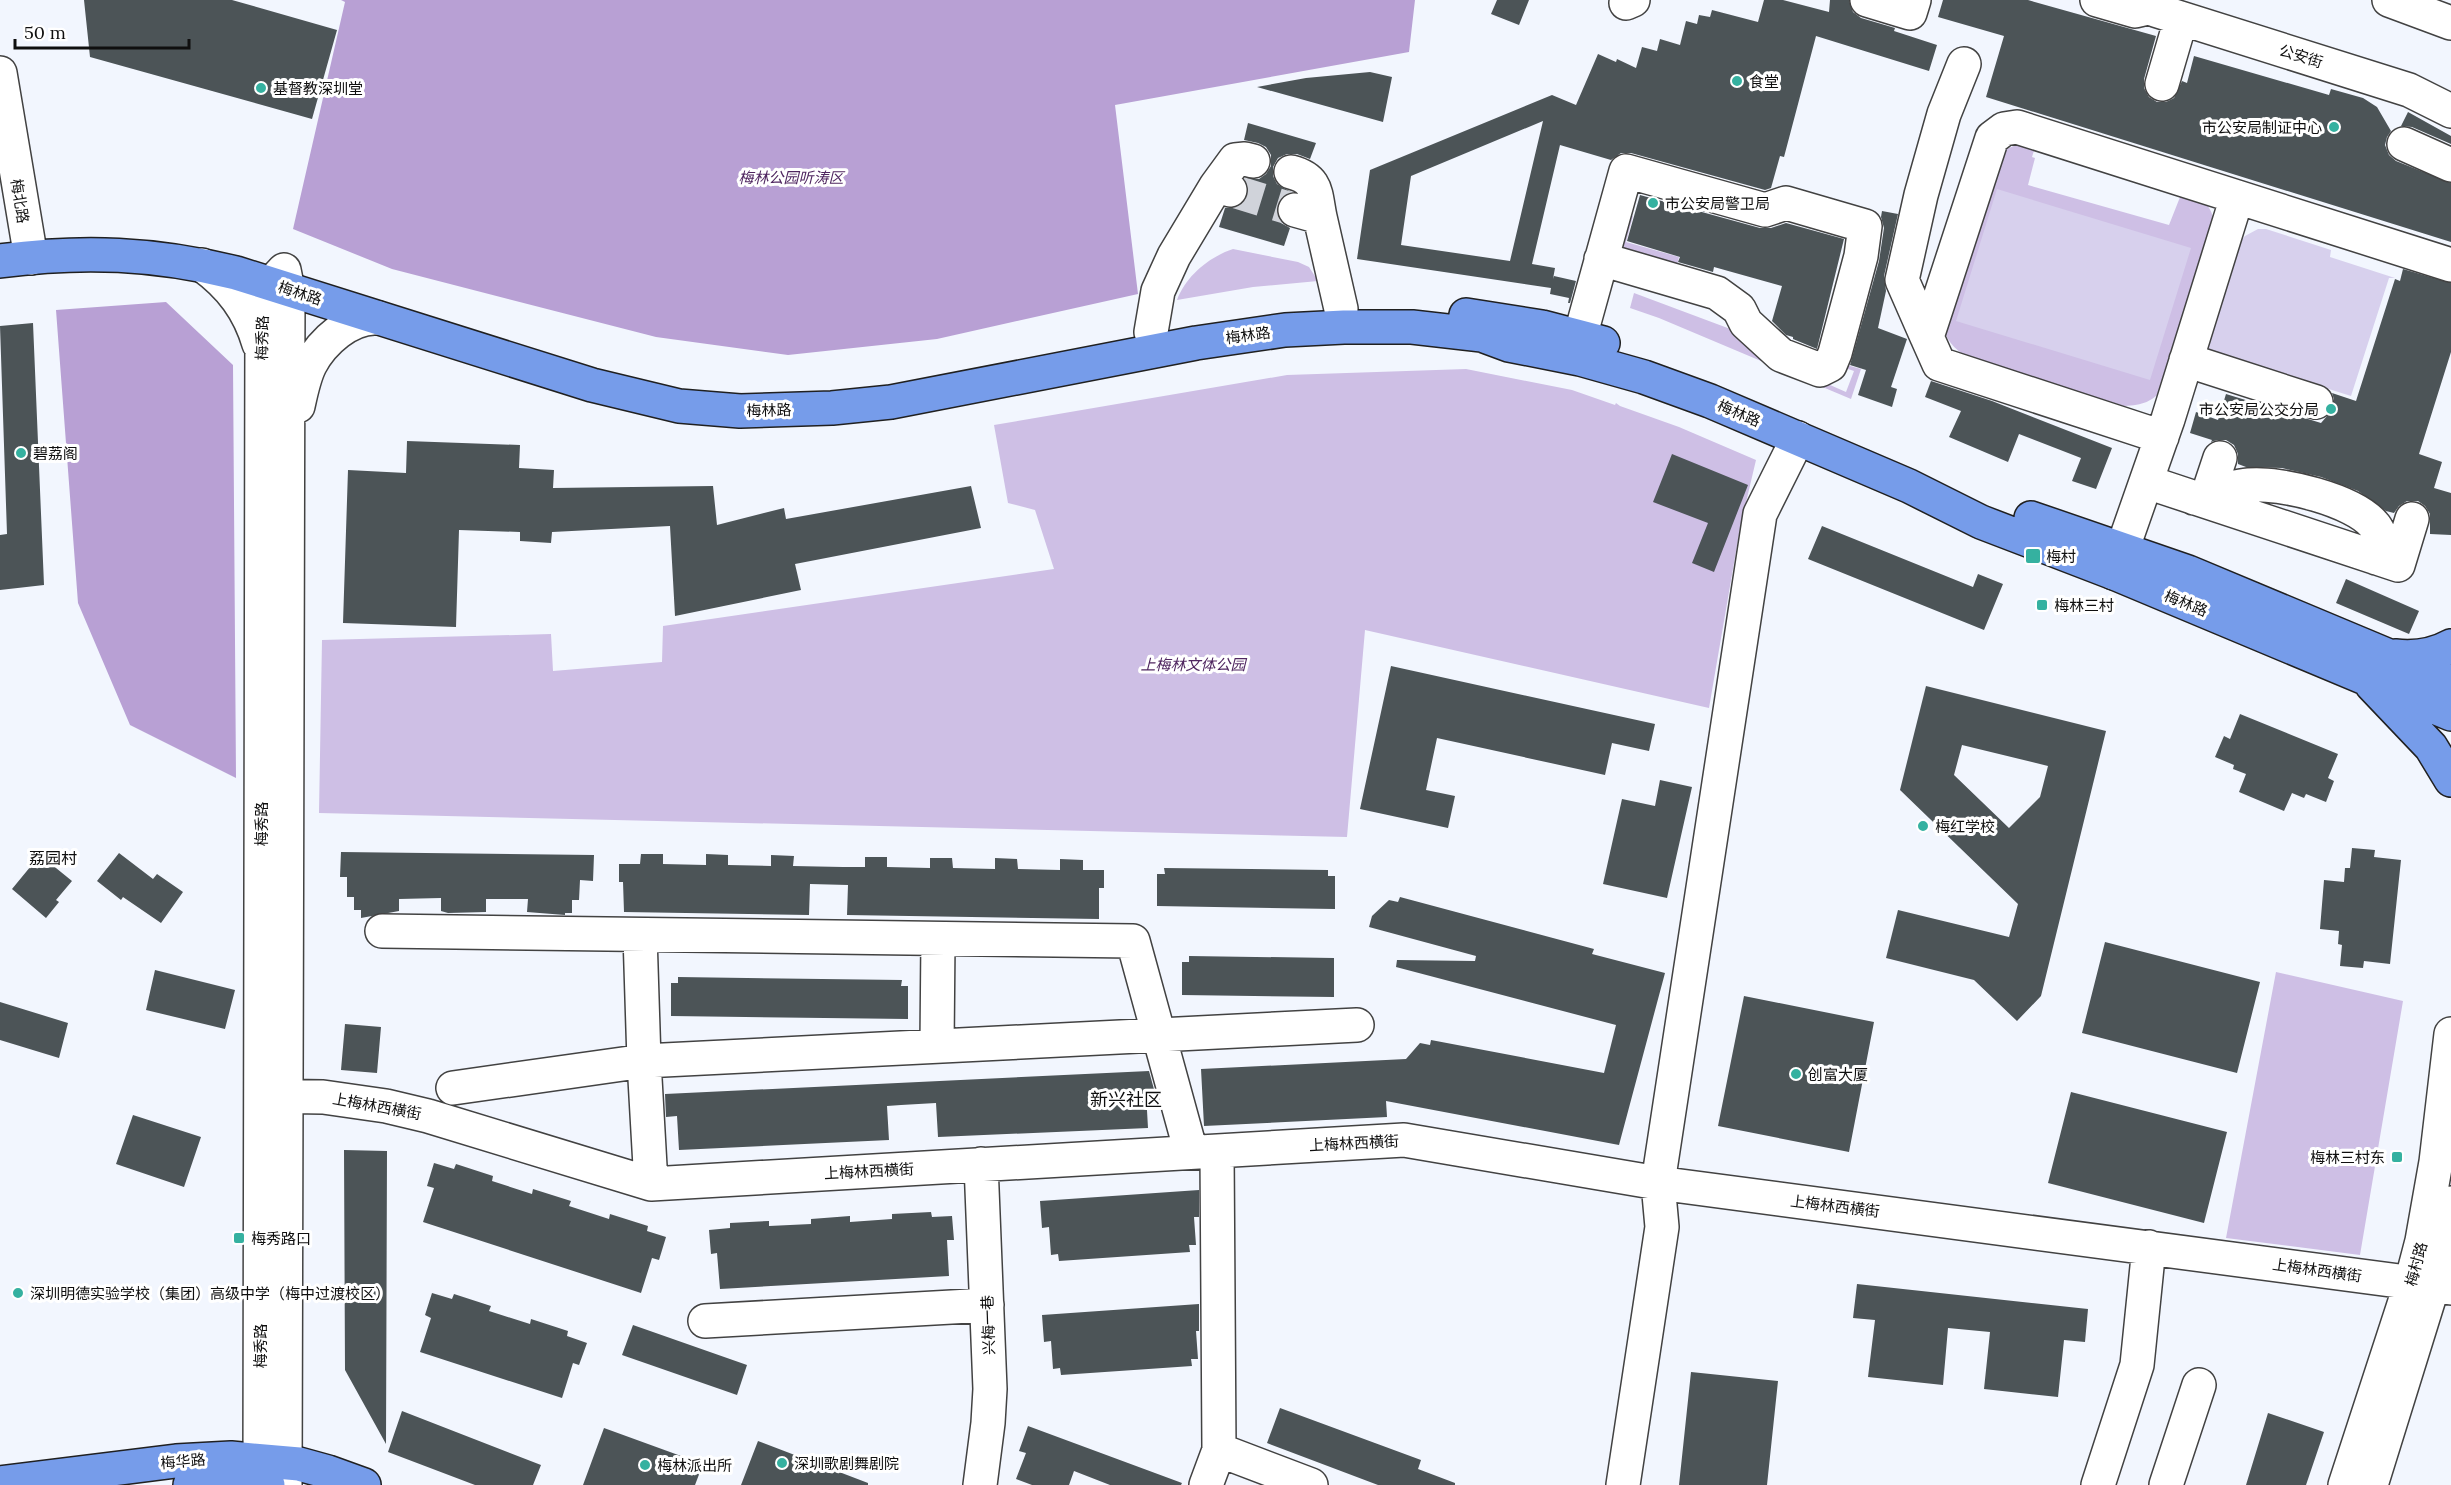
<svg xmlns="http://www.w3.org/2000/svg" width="2451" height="1485" font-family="Lora,'Noto Sans SC',serif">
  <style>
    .green { fill: #cebfe5 }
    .forest { fill: #b8a0d4 }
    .pitch { fill: #d7d0ed }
    .building { fill: #4c5457; fill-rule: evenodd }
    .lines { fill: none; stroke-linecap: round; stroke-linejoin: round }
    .minor-tunnel { stroke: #d0d3da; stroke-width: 33; stroke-dasharray: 33 16; stroke-linecap: butt }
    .minor-casing { stroke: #424242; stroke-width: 36 }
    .major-casing { stroke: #202020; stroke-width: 36 }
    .minor { stroke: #fff; stroke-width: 33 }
    .major { stroke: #769cea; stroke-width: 33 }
    .poi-dot { fill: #35b1a0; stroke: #fff; stroke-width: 2 }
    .labels { text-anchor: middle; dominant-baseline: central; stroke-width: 6; stroke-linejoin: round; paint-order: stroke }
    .street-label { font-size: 15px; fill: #0f0f0f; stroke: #fff }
    .poi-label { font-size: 15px; fill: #0f0f0f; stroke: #fff; text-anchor: start }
    .park-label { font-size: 15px; font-style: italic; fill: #4f2660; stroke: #fff }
    .neighbourhood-label { font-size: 16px; fill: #0f0f0f; stroke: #fff }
    .quarter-label { font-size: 18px; fill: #0f0f0f; stroke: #fff }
  </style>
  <rect width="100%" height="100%" fill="#f2f6fe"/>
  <path class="green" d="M2023,142L2036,144L2032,157L2035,158L2028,185L2169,225L2184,187C2201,199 2211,202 2215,225L2164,388C2152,402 2143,405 2124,406L1968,357C1953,349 1946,339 1941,323L2002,151Z
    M1627,215L1633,216L1626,242L1679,257L1677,265L1620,247Z
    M1233,249L1298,262L1309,267L1318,281L1253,287L1177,300C1186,276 1209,257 1233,249Z
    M1634,293L1741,333L1764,356L1846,392L1854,371L1842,367L1843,364L1861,369L1851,399L1659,318L1630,308Z
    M1466,369L1572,390L1615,405L1616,403L1620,406L1679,427L1756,460L1740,528L1709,708L1365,630L1347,837L319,813L322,640L551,634L553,671L662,662L663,626L1054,569L1035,510L1008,503L994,425L1287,375Z
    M2276,972L2403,1001L2360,1255L2226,1238Z"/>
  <path class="forest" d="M341,0H1415L1409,52L1115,105L1138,294L937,339L788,355L656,337L392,269L293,229L345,2Z
    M166,302L233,365L236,778L130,725L78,603L56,310Z"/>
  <path class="pitch" d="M1997,189L2191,248L2150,380L1956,321Z
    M2258,229H2266L2331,250L2330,257L2395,278H2389L2351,396L2206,350L2241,241L2245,236Z"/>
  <path class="building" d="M84,0H232L337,30L312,119L90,57Z
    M1497,0H1529L1519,25L1491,14Z
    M1764,0H1783L1829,12L1830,0H1849L1853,12L1861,18L1895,28L1894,31L1937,45L1929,71L1816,36L1784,157L1780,156L1771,188L1765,190L1631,153H1621L1611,160L1560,145L1532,264L1555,268L1553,279L1554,276L1576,281L1570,303H1568L1569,298L1550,294L1551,288L1357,259L1370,170L1552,95L1576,105L1598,54L1616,62L1617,59L1636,68L1642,47L1657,51L1660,39L1680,45L1686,21L1697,24L1699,15L1710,17L1712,10L1758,22ZM1543,121L1510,261L1401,245L1411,176Z
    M1943,0H2028L2156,36L2144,79V88L2149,97L2157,102H2166L2174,98L2182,81L2187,83L2194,56L2329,95L2331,89L2363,98L2377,107L2391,131L2387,137L2385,145L2389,155L2396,161L2451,183V242L1986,97L2004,36L1938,17Z
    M1370,72L1392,77L1383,122L1257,87L1306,78Z
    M2408,112L2451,136V144L2412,127L2401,126Z
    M1248,123L1316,143L1310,159L1297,154H1287L1278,158L1273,167V176L1277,184L1291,192L1282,197L1277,206V215L1281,223L1290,228L1284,246L1219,227L1225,208H1235L1243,203L1248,196V186L1245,178L1259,179L1266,174L1271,166V155L1266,147L1258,143L1244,140Z
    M1640,195L1760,228H1771L1786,223L1844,239L1817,349L1793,339V337L1786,335L1772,321L1782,286L1714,267L1713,272L1678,262L1680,257L1627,241Z
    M1882,211L1898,214L1884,276L1886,291L1878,328L1907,339L1891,387L1897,389L1892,407L1858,395L1866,370L1850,365L1879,261L1884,228L1881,217Z
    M2403,269L2451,283V352L2419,454L2442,462L2434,488L2451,493V535L2430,534V514L2425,506L2418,501H2407L2399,506L2394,513L2386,511L2358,491L2321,477L2282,468L2246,467L2238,464V454L2234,445L2226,440H2217L2211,442L2212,440L2190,433L2196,412L2218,420L2226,394L2321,423L2334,408V399L2332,393L2356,401L2395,279L2400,281Z
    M33,323L44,585L0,590V535L7,534L0,326Z
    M1931,381L1992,401L2112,448L2096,489L2072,481L2081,458L2019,434L2008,462L1949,437L1961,411L1925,397Z
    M407,441L520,445L519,468L554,470L553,488L713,486L717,525L784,508L786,519L971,486L981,528L795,564L801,590L675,616L670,526L552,532L551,543L520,541V532L459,530L456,627L343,623L348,470L406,473Z
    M1672,454L1748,485L1714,572L1692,563L1708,523L1653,502Z
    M1822,526L1973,587L1978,574L2003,584L1984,630L1808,559Z
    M2346,579L2419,611L2409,634L2336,603Z
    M1391,666L1655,724L1649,751L1612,743L1605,775L1437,738L1426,790L1455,796L1448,828L1360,809Z
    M1926,686L2106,731L2041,996L2017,1021L1974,980L1886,958L1898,910L2009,937L2018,904L1900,790ZM1962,745L2048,766L2040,797L2009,828L1954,775Z
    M2240,714L2338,754L2328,778L2334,781L2326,802L2306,794L2304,798L2292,793L2284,811L2239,792L2246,774L2233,769L2234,765L2215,757L2224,736L2230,739Z
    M1660,780L1692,787L1667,898L1603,884L1622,799L1655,806Z
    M2352,848L2375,850L2374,857L2401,860L2390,964L2364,961L2363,968L2340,966L2342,945L2338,944L2339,931L2320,929L2324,880L2344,882L2345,868H2350Z
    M341,852L594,855L593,881L580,880L579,900H572V913H565V915L527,912L528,899H486V912L448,913L441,911V898L399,899V911L361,918V910H354V897H347V877H340Z
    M119,853L153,879L157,874L183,892L161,923L123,897L121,900L97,881Z
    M641,854H663V864L706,865V854L728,855V865L771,866V855L794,856L793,866L843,867H865V857H887V867L930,868V858H952L953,868L995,869V858L1017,859L1018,869L1060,870V859L1083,860V870H1104V888H1099V919L847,915L848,885L810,884L809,915L624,912L623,882H619V864H640Z
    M40,855L72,881L56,900L59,902L46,918L12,889Z
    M1164,868L1328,870V876H1335V909L1157,906V874H1165Z
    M1400,897L1594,949L1592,954L1665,973L1619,1145L1386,1101L1387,1117L1204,1126L1201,1069L1406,1059L1420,1043L1430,1045L1431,1040L1604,1073L1616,1025L1396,967L1397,960L1475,961L1476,956L1369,927L1372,916L1389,900L1398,902Z
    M2105,942L2260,982L2237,1073L2082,1033Z
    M1189,956L1334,958V997L1182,995V962H1189Z
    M155,970L235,990L225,1029L146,1010Z
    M678,977L902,980L901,986H908V1019L671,1016V983H678Z
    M1744,996L1874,1022L1849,1152L1718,1126Z
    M0,1002L68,1023L59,1058L0,1040Z
    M345,1024L381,1027L377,1073L341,1070Z
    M1149,1071L1155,1093H1146L1148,1128L938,1137L936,1103L901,1105L887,1106L889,1140L679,1150L677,1116L666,1117L665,1094Z
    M2071,1092L2227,1132L2204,1223L2048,1183Z
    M133,1115L201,1137L184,1187L116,1164Z
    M344,1150L387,1151L386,1444L345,1370Z
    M434,1163L454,1169L456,1164L493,1176L492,1181L532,1194L533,1189L571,1201L569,1206L609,1219L610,1214L648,1226L647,1231L666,1237L659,1260L652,1258L641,1293L423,1222L434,1188L427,1186Z
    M1199,1190V1217H1194L1196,1245H1189L1190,1252L1059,1261L1058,1254L1051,1255L1049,1227L1042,1228L1040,1201Z
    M931,1212L932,1217L952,1216L954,1240H947L949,1276L720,1289L717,1253L711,1254L709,1230L730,1228V1223L769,1221V1226L811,1224V1219L850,1216V1222L892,1219V1214Z
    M1857,1284L2088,1309L2085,1342L2064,1340L2058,1397L1984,1389L1990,1332L1948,1328L1943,1385L1868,1377L1875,1320L1853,1318Z
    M432,1293L452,1299L454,1294L491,1306L489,1311L530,1324L531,1319L568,1331L567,1336L587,1343L579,1365L573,1363L562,1398L420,1352L431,1318L425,1315Z
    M1199,1304V1331H1196L1198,1359H1191L1192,1366L1061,1375L1060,1368L1053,1369L1051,1341L1044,1342L1042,1315Z
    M633,1325L747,1365L737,1395L622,1355Z
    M1691,1372L1778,1381L1767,1485H1679Z
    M1280,1408L1421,1460L1418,1469L1455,1483V1485H1378L1267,1443Z
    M402,1411L541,1465L533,1485H475L388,1452Z
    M2268,1413L2324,1432L2306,1485H2246Z
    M1028,1426L1182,1483L1181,1485H1110L1074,1471L1069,1485H1032L1016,1479L1026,1453L1019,1451Z
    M604,1428L703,1464L695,1485H583Z
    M758,1441L868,1483V1485H741Z"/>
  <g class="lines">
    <path class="minor-tunnel" d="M1230,190L1295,210"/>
    <defs>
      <path id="minor" d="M1867,0L1910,13L1914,0
        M2097,0L2135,11L2148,8L2155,10L2409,90L2451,111
        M2389,0L2451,23
        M1626,3L1633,0
        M0,73L31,258
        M2162,84L2181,19
        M2404,144L2451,165
        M1291,172C1318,179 1315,193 1320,217
        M1216,186L1235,160L1245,159L1253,161
        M1295,210L1320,217L1341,309
        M202,265C231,286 249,310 259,344
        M1151,332L1158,291L1174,256L1216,186L1230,190
        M1580,337L1626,171L1765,210L1786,203L1865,226L1861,256L1835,353L1830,365L1820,370L1781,355L1746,323L1739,309L1717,293L1601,259
        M1927,337L1902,280L1921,195L1944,114L1964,64
        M2186,360L2316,402
        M298,406C301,392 304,377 310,365C322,342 350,316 378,318
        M2162,437L1939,364L1927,337L1992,138L2004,129L2017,127L2451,265
        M2147,482L2398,565L2412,519
        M2208,494L2220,458
        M2194,498C2212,493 2230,487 2249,485C2280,482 2354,500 2374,525C2377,528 2379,533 2381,537L2376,558
        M2114,573L2168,419L2237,197
        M382,931L1133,941L1191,1152
        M640,935L644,1061L651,1184
        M937,1046L938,939
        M453,1088L644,1061L1357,1025
        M262,1096L323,1097L386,1106L428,1116L651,1184L1404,1140L1658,1183L2451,1288
        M1217,1151L1219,1450L1311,1485
        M705,1321L987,1305
        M260,1485L262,321L271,284L284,270L288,290L285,1485
        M980,1485L988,1423L990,1389L981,1164
        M1206,1485L1219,1450
        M1623,1485L1662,1227L1658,1183L1760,514L1798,438
        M2098,1485L2137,1365L2149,1247
        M2166,1485L2199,1385
        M2345,1485L2411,1283L2422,1241L2436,1162L2451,1034
        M2371,1485L2444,1250L2451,1203"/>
      <path id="major" d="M0,261C83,250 155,253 236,273L592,385L679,406L740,411L832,408L891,402L1196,343L1285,330L1344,327H1412L1482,335L1509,345L1580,359L1644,377L1710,401L1909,486L1981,522L2114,573L2451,714
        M1466,315L1542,327L1603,343
        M2031,518L2188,572L2451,682
        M2395,656C2414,658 2433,656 2451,646
        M2372,685L2431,747L2451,780
        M0,1483L176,1461L231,1458L299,1464L328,1472L364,1485
        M190,1485H268"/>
    </defs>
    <use href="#minor" class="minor-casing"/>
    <use href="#major" class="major-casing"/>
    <use href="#minor" class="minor"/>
    <use href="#major" class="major"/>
  </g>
  <g class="poi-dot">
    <circle cx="1737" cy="81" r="6"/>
    <circle cx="261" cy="88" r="6"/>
    <circle cx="2334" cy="127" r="6"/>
    <circle cx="1653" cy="203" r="6"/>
    <circle cx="2331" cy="409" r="6"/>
    <circle cx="21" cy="453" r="6"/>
    <rect x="2025" y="548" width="16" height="16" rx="3"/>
    <rect x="2036" y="599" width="12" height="12" rx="3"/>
    <circle cx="1923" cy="826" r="6"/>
    <circle cx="1796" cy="1074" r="6"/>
    <rect x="2391" y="1151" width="12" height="12" rx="3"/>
    <rect x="233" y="1232" width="12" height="12" rx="3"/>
    <circle cx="18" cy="1293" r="6"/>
    <circle cx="782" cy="1463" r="6"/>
    <circle cx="645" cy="1465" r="6"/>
  </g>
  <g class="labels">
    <g class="street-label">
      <text transform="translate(2301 56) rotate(17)">公安街</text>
      <text transform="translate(20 201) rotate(81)">梅北路</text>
      <text transform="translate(300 293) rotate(18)">梅林路</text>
      <text transform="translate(1248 335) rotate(-8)">梅林路</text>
      <text transform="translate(262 338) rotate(-89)">梅秀路</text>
      <text transform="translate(769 410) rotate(-1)">梅林路</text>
      <text transform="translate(1739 413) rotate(23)">梅林路</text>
      <text transform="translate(2186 603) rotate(22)">梅林路</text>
      <text transform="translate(261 824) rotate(-90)">梅秀路</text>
      <text transform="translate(377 1106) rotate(10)">上梅林西横街</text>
      <text transform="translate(1354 1143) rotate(-3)">上梅林西横街</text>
      <text transform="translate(869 1171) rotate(-3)">上梅林西横街</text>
      <text transform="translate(1835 1206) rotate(7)">上梅林西横街</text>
      <text transform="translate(2416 1264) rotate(-75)">梅村路</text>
      <text transform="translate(2317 1270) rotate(8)">上梅林西横街</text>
      <text transform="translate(988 1325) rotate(-92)">兴梅一巷</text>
      <text transform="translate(260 1346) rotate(-90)">梅秀路</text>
      <text transform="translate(183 1461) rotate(-5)">梅华路</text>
    </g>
    <g class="poi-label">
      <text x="1749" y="81">食堂</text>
      <text x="273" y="88">基督教深圳堂</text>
      <text x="2322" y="127" text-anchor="end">市公安局制证中心</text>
      <text x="1665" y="203">市公安局警卫局</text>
      <text x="2319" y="409" text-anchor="end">市公安局公交分局</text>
      <text x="33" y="453">碧荔阁</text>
      <text x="2046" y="556">梅村</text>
      <text x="2054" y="605">梅林三村</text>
      <text x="1935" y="826">梅红学校</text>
      <text x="1808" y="1074">创富大厦</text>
      <text x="2385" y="1157" text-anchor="end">梅林三村东</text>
      <text x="251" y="1238">梅秀路口</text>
      <text x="30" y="1293">深圳明德实验学校（集团）高级中学（梅中过渡校区）</text>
      <text x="794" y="1463">深圳歌剧舞剧院</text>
      <text x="657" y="1465">梅林派出所</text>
    </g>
    <g class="park-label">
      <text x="791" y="177">梅林公园听涛区</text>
      <text x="1193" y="664">上梅林文体公园</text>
    </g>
    <g class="neighbourhood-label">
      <text x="53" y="858">荔园村</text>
    </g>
    <g class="quarter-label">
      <text x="1126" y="1099">新兴社区</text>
    </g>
  </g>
  <path d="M15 39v9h174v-9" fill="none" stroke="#0f0f0f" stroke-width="3"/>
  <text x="24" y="39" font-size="18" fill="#0f0f0f" stroke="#ffffff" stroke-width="4.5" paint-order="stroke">50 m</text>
</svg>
